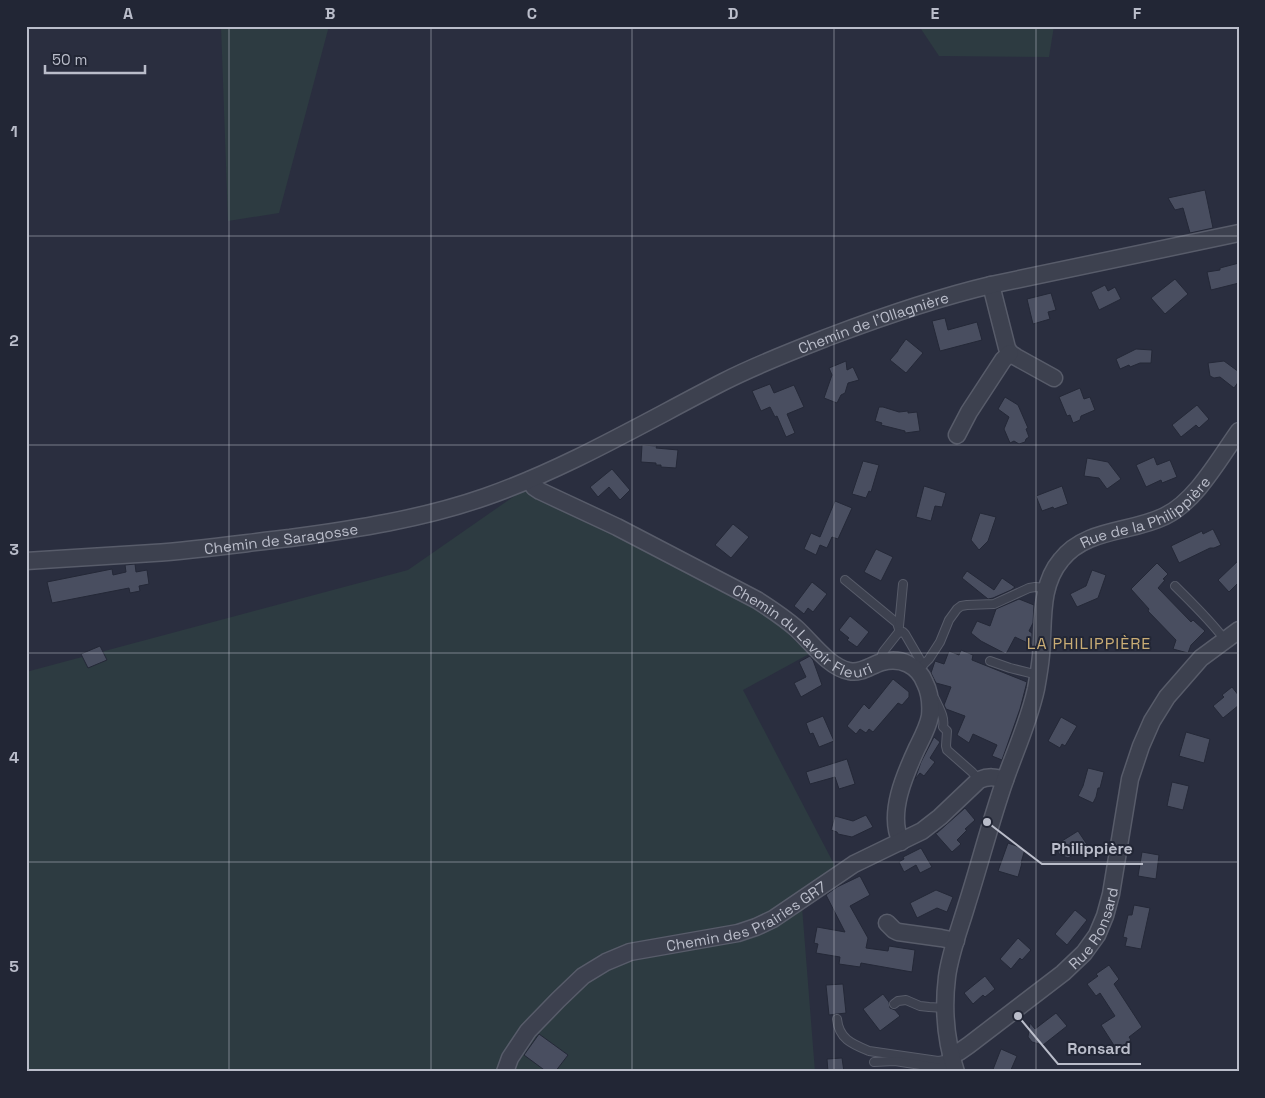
<svg xmlns="http://www.w3.org/2000/svg" width="1265" height="1098" font-family="'Space Grotesk',sans-serif">
<rect width="100%" height="100%" fill="#2a2e3f"/>
<g fill="#2d3b41">
<polygon points="221,26 329,26 279,213 228,221"/>
<polygon points="919,26 1054,26 1049,57 939,56"/>
<polygon points="523,490 756,603 809,654 743,690 835,866 801,894 815,1072 26,1072 26,672 408,570"/>
</g>
<g fill="#494e60" stroke="#242837">
<polygon points="1205,190 1213,228 1190,233 1183,208 1175,210 1168,198"/>
<polygon points="1239,263 1239,283 1211,290 1207,272 1220,270 1220,268"/>
<polygon points="1175,279 1188,294 1165,314 1151,298"/>
<polygon points="1105,285 1108,291 1115,287 1121,299 1099,310 1091,292"/>
<polygon points="1051,293 1056,310 1048,312 1050,319 1033,324 1027,299"/>
<polygon points="945,318 948,330 977,322 982,340 940,351 932,321"/>
<polygon points="906,339 923,353 906,373 890,360 898,351 898,350"/>
<polygon points="1136,349 1152,350 1151,363 1140,363 1130,367 1129,365 1120,369 1116,359"/>
<polygon points="846,361 847,370 853,367 859,380 848,383 845,393 841,395 837,403 824,398 832,375 829,368"/>
<polygon points="1224,361 1239,372 1239,381 1234,388 1220,377 1214,378 1210,376 1208,363"/>
<polygon points="770,384 774,393 794,385 804,407 787,414 795,433 786,437 777,416 775,417 770,407 761,411 752,391"/>
<polygon points="1080,388 1084,399 1090,397 1095,410 1081,416 1080,420 1073,423 1070,415 1067,416 1059,397"/>
<polygon points="1005,397 1018,405 1028,428 1026,429 1029,437 1026,439 1025,442 1019,444 1014,441 1010,443 1004,429 1009,417 998,409"/>
<polygon points="1197,405 1209,419 1199,428 1196,425 1181,437 1172,425"/>
<polygon points="879,407 883,407 899,412 908,411 908,413 917,412 920,431 905,433 905,431 881,425 882,423 875,421"/>
<polygon points="642,445 657,446 656,448 678,450 676,468 661,467 661,465 656,465 656,463 641,462"/>
<polygon points="1154,457 1157,465 1170,460 1177,477 1162,483 1161,480 1146,487 1136,465"/>
<polygon points="1087,458 1108,462 1121,479 1107,489 1099,478 1084,476"/>
<polygon points="863,461 879,465 871,492 869,491 866,498 852,494"/>
<polygon points="612,469 630,490 620,500 609,487 598,497 590,487"/>
<polygon points="924,486 946,493 942,507 935,506 931,521 916,517"/>
<polygon points="1062,486 1068,504 1054,509 1053,507 1042,511 1036,496"/>
<polygon points="835,501 852,508 838,539 832,537 827,548 820,545 816,555 804,549 811,533 820,537"/>
<polygon points="980,513 996,517 988,541 979,550 971,540"/>
<polygon points="733,524 749,537 731,558 715,545"/>
<polygon points="1213,529 1221,545 1214,548 1210,548 1179,563 1171,546 1202,531 1203,534"/>
<polygon points="876,549 893,557 881,581 864,572"/>
<polygon points="1239,560 1239,582 1229,592 1218,580"/>
<polygon points="1157,563 1168,574 1163,579 1165,580 1158,588 1191,622 1193,620 1205,631 1191,645 1188,653 1173,649 1176,640 1148,611 1149,609 1131,589"/>
<polygon points="135,564 136,572 147,570 149,584 139,586 140,591 130,593 129,588 52,603 47,582 112,569 113,575 126,572 125,565"/>
<polygon points="1092,570 1106,575 1098,598 1077,607 1070,594 1086,586"/>
<polygon points="967,571 994,590 1002,578 1015,587 1011,590 993,598 988,599 962,578"/>
<polygon points="812,582 827,594 813,612 808,608 804,614 794,606"/>
<polygon points="1019,599 1034,605 1033,623 1029,631 1032,633 1032,645 1015,637 1006,654 981,641 971,633 977,621 990,626 996,609"/>
<polygon points="850,616 869,632 857,647 847,640 849,638 839,630"/>
<polygon points="100,646 107,660 88,668 81,654"/>
<polygon points="961,650 973,655 972,660 1027,682 1020,709 1002,760 992,756 997,745 973,734 969,743 957,735 965,716 946,709 944,705 951,687 936,683 931,673 935,661 944,664 949,651 959,655"/>
<polygon points="810,656 813,660 822,685 801,697 794,683 806,677 799,662"/>
<polygon points="893,679 909,692 909,697 902,705 898,703 873,732 869,729 866,733 860,729 856,734 847,726 864,704 869,709"/>
<polygon points="1232,687 1239,696 1239,705 1223,718 1213,706 1224,697 1222,695"/>
<polygon points="823,716 834,741 819,747 813,733 810,734 806,723"/>
<polygon points="1061,717 1077,726 1065,746 1062,744 1060,748 1048,741"/>
<polygon points="1186,732 1210,739 1204,763 1179,756"/>
<polygon points="934,737 940,742 930,758 935,762 924,776 920,773 915,779 921,762"/>
<polygon points="847,759 855,784 839,789 835,777 810,784 806,772"/>
<polygon points="1088,768 1104,772 1100,788 1098,788 1096,797 1093,803 1078,796 1083,786"/>
<polygon points="1172,782 1189,786 1183,810 1167,806"/>
<polygon points="965,808 975,820 965,829 967,830 957,840 961,844 952,852 935,833 937,833"/>
<polygon points="866,815 873,827 852,837 838,834 837,832 831,830 835,816 853,821"/>
<polygon points="1078,831 1088,846 1068,858 1060,855 1054,846"/>
<polygon points="1008,843 1025,849 1021,863 1022,863 1018,877 998,871"/>
<polygon points="921,848 932,867 920,873 916,865 904,872 899,862 904,859 903,857"/>
<polygon points="1142,852 1159,855 1156,879 1138,876"/>
<polygon points="860,876 870,895 850,906 868,938 866,948 888,951 889,946 915,950 912,972 861,963 860,967 839,964 840,957 816,953 818,944 814,943 817,927 845,932 826,895 837,887"/>
<polygon points="936,890 953,897 947,912 937,908 917,918 910,903"/>
<polygon points="1134,905 1150,908 1141,949 1125,946 1127,938 1123,937 1128,915 1132,915"/>
<polygon points="1075,910 1087,920 1067,945 1055,934"/>
<polygon points="1018,938 1031,950 1022,960 1020,958 1011,969 1000,959"/>
<polygon points="1109,965 1119,979 1114,984 1142,1027 1129,1037 1131,1040 1117,1050 1101,1025 1115,1016 1100,993 1096,996 1087,984 1098,976 1096,974"/>
<polygon points="985,976 995,989 985,997 983,995 973,1004 964,993"/>
<polygon points="843,984 846,1013 829,1015 826,985"/>
<polygon points="883,994 889,1002 890,1008 895,1010 900,1016 880,1031 863,1009"/>
<polygon points="1056,1013 1067,1026 1043,1045 1032,1042 1028,1037 1030,1023 1035,1029"/>
<polygon points="539,1034 568,1055 555,1072 547,1072 524,1055"/>
<polygon points="1001,1049 1017,1056 1010,1072 992,1072"/>
<polygon points="842,1058 844,1072 828,1072 827,1059"/>
</g>
<g fill="none" stroke-linecap="round" stroke-linejoin="round">
<defs>
<g id="service">
<polyline points="845,580 897,623 900,632"/>
<path d="M1175,586C1192,603 1210,620 1225,640"/>
<polyline points="899,626 903,584"/>
<polyline points="990,661 1010,668 1038,675"/>
<polyline points="883,662 882,655 883,652 898,633 903,632 905,634 923,665"/>
<polyline points="918,670 929,659 940,642 949,620 957,609 961,606 967,605 994,604 1029,588 1035,587 1046,588"/>
<path d="M935,699C939,708 945,717 943,727L947,731L946,746L947,750L972,772L979,780"/>
<polyline points="894,1004 898,1001 906,1000 920,1006 929,1007 945,1008"/>
<path d="M837,1019C839,1039 852,1044 869,1051L938,1061L952,1059"/>
<polyline points="874,1062 895,1061 940,1068 945,1068 954,1065"/>
</g>
<g id="minor">
<polyline points="991,285 1007,348 1010,353 1016,357 1054,378"/>
<polyline points="957,435 969,412 1003,360 1010,353"/>
<path id="s1" d="M530,480L534,487L540,491L617,527L757,600C771,609 785,618 797,629C812,643 829,667 849,671C861,674 871,665 882,662C901,657 918,665 925,683C930,693 931,705 930,716C928,727 922,738 917,748C905,774 887,814 901,842"/>
<path id="s2" d="M26,561C69,558 111,556 153,553C199,550 245,543 290,538C356,529 422,519 485,497C568,468 645,422 723,382C758,364 795,350 831,336C884,316 936,298 991,285L1239,233"/>
<polyline points="887,923 894,930 898,932 941,938 956,941"/>
<path id="s3" d="M951,1055L959,1052L969,1045L1063,973L1084,953L1097,935L1105,916L1111,894L1130,779L1141,746L1152,721L1167,697L1201,658L1239,630"/>
<path id="s4" d="M505,1072L510,1058L528,1031L558,1000L583,976L606,962L630,952L738,933L756,927L773,919L854,864L922,831L940,817L979,780C989,776 995,777 1005,780"/>
<path id="s5" d="M956,1072C946,1042 943,1009 947,977C950,953 960,928 967,904C980,863 991,820 1005,780C1016,749 1029,721 1036,689C1038,678 1040,667 1041,655C1044,623 1039,586 1061,560C1086,528 1131,533 1165,516C1196,501 1219,459 1239,431"/>
</g>
</defs>
<use href="#service" stroke="#585c6a" stroke-width="10"/>
<use href="#minor" stroke="#585c6a" stroke-width="19"/>
<use href="#service" stroke="#3d414f" stroke-width="8"/>
<use href="#minor" stroke="#3d414f" stroke-width="16"/>
</g>
<path fill="none" stroke="#babdca" stroke-width="1" stroke-opacity="0.55" d="M229,26V1072M431,26V1072M632,26V1072M834,26V1072M1036,26V1072M26,236H1239M26,445H1239M26,653H1239M26,862H1239"/>
<g text-anchor="middle" dominant-baseline="central" stroke-width="4" stroke-linejoin="round" paint-order="stroke">
<g font-size="15" fill="#babdca" stroke="#222635">
<text stroke="none"><textPath href="#s2" startOffset="891">Chemin de l'Ollagnière</textPath></text>
<text stroke="none"><textPath href="#s5" startOffset="630">Rue de la Philippière</textPath></text>
<text stroke="none"><textPath href="#s2" startOffset="256">Chemin de Saragosse</textPath></text>
<text stroke="none"><textPath href="#s1" startOffset="315">Chemin du Lavoir Fleuri</textPath></text>
<text stroke="none"><textPath href="#s4" startOffset="301">Chemin des Prairies GR7</textPath></text>
<text stroke="none"><textPath href="#s3" startOffset="195">Rue Ronsard</textPath></text>
</g>
<g font-size="16" letter-spacing="1" fill="#caad75" stroke="#222635">
<text x="1089" y="643">LA PHILIPPIÈRE</text>
</g>
</g>
<path fill="none" stroke="#babdca" stroke-width="2" d="M987 822L1042 864H1143M1018 1016L1058 1064H1141"/>
<g fill="#babdca" stroke="#222635" stroke-width="2">
<circle cx="987" cy="822" r="5"/>
<circle cx="1018" cy="1016" r="5"/>
</g>
<g font-size="16" text-anchor="middle" font-weight="bold" fill="#babdca" stroke="#222635" stroke-width="4" stroke-linejoin="round" paint-order="stroke">
<text x="1092" y="854">Philippière</text>
<text x="1099" y="1054">Ronsard</text>
</g>
<rect width="1265" height="1098" fill="none" stroke="#222635" stroke-width="55"/>
<path d="M45 65v8h100v-8" fill="none" stroke="#babdca" stroke-width="2.5"/>
<text x="52" y="65" font-size="15" fill="#babdca" stroke="#222635" stroke-width="4" paint-order="stroke">50 m</text>
<rect x="28" y="28" width="1210" height="1042" fill="none" stroke="#babdca" stroke-width="2"/>
<g font-size="16" text-anchor="middle" font-weight="bold" fill="#babdca">
<text x="128" y="19">A</text>
<text x="330" y="19">B</text>
<text x="532" y="19">C</text>
<text x="733" y="19">D</text>
<text x="935" y="19">E</text>
<text x="1137" y="19">F</text>
<text x="14" y="137">1</text>
<text x="14" y="346">2</text>
<text x="14" y="555">3</text>
<text x="14" y="763">4</text>
<text x="14" y="972">5</text>
</g>
</svg>
